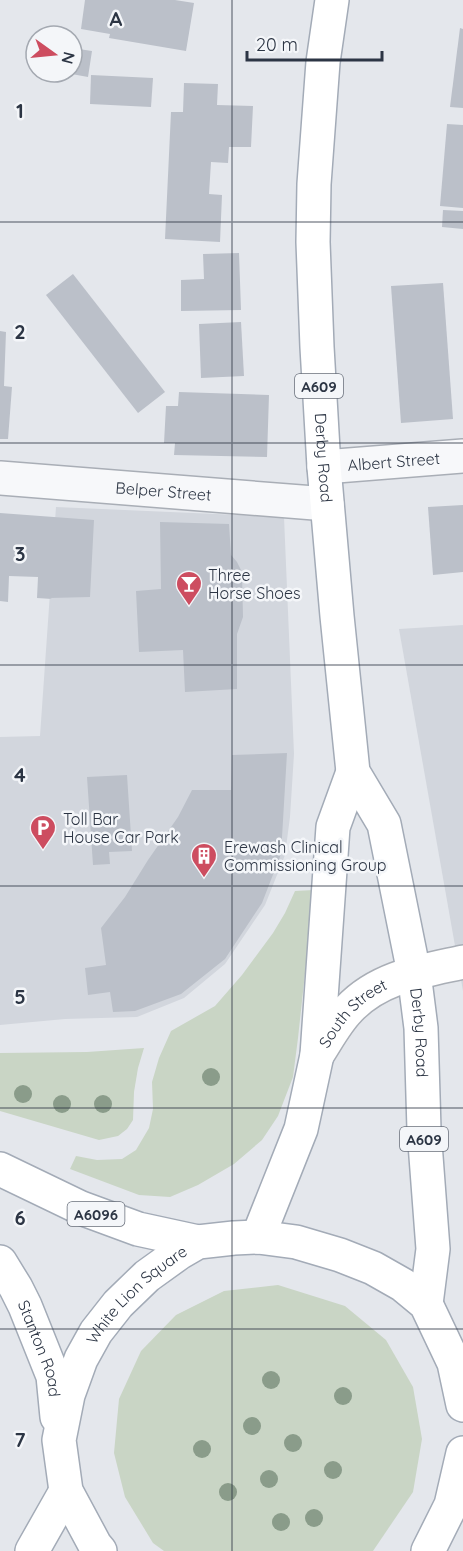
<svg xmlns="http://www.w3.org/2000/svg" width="463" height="1551" font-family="Quicksand,sans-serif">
<rect width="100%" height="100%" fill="#e4e7ec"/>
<g fill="#d2d6dd">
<polygon points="56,507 284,517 294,754 290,817 285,855 265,905 225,964 184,998 137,1017 65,1019 0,1025 0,737 40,736"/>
<polygon points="463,625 463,991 399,629"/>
</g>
<g fill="#c9d5c5">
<polygon points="314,890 298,1038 293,1077 278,1116 262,1140 234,1164 198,1185 170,1197 139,1195 70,1169 76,1156 97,1160 122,1159 136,1150 149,1128 153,1109 152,1082 159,1058 171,1031 215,1006 242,975 273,933 285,913 295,891"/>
<polygon points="144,1048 138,1068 134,1092 133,1120 127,1129 118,1136 99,1140 0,1111 0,1053 87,1052"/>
<polygon points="278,1285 345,1306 386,1340 413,1387 422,1439 413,1492 373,1551 164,1551 153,1543 125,1497 114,1453 119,1399 141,1351 176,1315 224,1291"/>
</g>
<g fill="#bbc0c9">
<polygon points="85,0 175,0 194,3 186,51 109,38 110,34 81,29"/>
<polygon points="460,28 463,29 463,108 450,107"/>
<polygon points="72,48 92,51 88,77 66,73 66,72 72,72"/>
<polygon points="91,75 153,78 151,107 90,104"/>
<polygon points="184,83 218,84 217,105 253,106 251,147 229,147 228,163 211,162 209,194 222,195 220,242 165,239 171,112 183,112"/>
<polygon points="447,124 463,125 463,208 440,206"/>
<polygon points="443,210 463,211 463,229 442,227"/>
<polygon points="239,253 241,310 181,311 181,280 204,279 203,254"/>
<polygon points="73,274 165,392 138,413 46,295"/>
<polygon points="443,283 453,419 401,423 391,286"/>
<polygon points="241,322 244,376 201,378 199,324"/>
<polygon points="0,331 6,332 4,386 12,387 8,439 0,439"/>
<polygon points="179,392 269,395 267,457 174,455 175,443 164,443 166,406 178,406"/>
<polygon points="463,505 463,572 433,575 428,507"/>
<polygon points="0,513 94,520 90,597 50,598 52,599 37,598 38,577 9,576 8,602 0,601"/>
<polygon points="160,522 229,524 231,555 237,562 242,572 243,617 237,634 237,689 185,692 183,650 139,652 136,591 161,589"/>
<polygon points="287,753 281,854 262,903 225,959 181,994 135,1011 113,1012 110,992 88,995 85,968 106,965 101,928 125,897 148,860 178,817 192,790 231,790 232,755"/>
<polygon points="127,775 132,851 109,852 110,864 93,865 87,777"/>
</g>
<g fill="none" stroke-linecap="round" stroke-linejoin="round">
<defs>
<g id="street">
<path id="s1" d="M324,467L463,456"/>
<path id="s2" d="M0,478L327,504"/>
</g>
<g id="secondary">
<path id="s3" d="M317,1055C327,1040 336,1022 349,1009C379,977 422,971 463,962"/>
</g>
<g id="primary">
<path id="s4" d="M332,0L323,62L314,184L313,242L317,347L324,467L337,616L353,772L384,824L414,973L421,1028L424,1130L433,1249L426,1304"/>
<polyline points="0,1169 81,1208 138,1229 198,1242"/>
<polyline points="258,1237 301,1129 317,1055 333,827 353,772"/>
<path id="s5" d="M0,1262L16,1288L25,1306L53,1376L57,1417"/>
<polyline points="32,1551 66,1491"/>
<path id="s6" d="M100,1551L95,1545L66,1491L59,1440L68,1395L81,1359L96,1332L118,1304L147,1276L179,1253L198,1242L234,1238L258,1237L296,1242L340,1255L373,1268L403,1285L426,1304L454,1363L463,1405"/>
<polyline points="428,1551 451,1505 463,1453"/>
</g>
</defs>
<use href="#street" stroke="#a9aeb6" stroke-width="36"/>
<use href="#secondary" stroke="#a9aeb6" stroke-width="36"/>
<use href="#primary" stroke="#a3abb7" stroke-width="36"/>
<use href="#street" stroke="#f7f8fa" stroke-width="33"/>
<use href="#secondary" stroke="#fff" stroke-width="33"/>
<use href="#primary" stroke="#fff" stroke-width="33"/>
</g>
<g fill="#8a9c8a">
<circle cx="211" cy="1077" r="9"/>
<circle cx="23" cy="1094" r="9"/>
<circle cx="62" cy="1104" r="9"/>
<circle cx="103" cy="1104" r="9"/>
<circle cx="271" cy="1380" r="9"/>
<circle cx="343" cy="1396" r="9"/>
<circle cx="252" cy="1426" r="9"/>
<circle cx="293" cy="1443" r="9"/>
<circle cx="202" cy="1449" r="9"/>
<circle cx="333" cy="1470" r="9"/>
<circle cx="269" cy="1479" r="9"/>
<circle cx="228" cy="1492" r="9"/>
<circle cx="314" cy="1518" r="9"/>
<circle cx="281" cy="1522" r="9"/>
</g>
<path fill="none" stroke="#2c3544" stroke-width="1.5" stroke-opacity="0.55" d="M232,0V1551M0,222H463M0,443H463M0,665H463M0,886H463M0,1108H463M0,1329H463"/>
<defs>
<symbol id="bar-pin" viewBox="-11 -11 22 30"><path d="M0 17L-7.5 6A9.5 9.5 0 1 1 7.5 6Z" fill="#cd4d60" stroke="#f4f6f9"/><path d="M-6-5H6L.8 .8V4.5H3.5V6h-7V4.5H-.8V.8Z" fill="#fff"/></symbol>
<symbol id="parking-pin" viewBox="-11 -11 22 30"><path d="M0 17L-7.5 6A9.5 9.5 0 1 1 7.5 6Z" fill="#cd4d60" stroke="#f4f6f9"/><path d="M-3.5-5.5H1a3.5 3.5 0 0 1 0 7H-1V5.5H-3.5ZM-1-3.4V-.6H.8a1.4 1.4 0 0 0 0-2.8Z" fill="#fff"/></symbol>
<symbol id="building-pin" viewBox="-11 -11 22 30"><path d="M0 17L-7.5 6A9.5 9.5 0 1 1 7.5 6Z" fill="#cd4d60" stroke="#f4f6f9"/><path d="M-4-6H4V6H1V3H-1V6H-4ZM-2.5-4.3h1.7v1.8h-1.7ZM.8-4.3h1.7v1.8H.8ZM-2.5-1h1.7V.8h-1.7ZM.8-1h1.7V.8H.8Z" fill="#fff"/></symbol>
</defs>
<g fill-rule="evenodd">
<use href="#bar-pin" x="174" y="569" width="30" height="40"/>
<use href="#parking-pin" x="28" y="813" width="30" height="40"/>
<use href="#building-pin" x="189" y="841" width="30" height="40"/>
</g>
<g text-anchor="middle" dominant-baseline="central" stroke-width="5" stroke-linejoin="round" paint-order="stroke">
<g fill="#f4f6f9" stroke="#686f7a" stroke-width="1.5">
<rect x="295" y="374" width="48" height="24" rx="4.5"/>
<rect x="400" y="1127" width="48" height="24" rx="4.5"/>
<rect x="67.5" y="1202" width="57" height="24" rx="4.5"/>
</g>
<g font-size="15" font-weight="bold" fill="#2c3544">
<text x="319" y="386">A609</text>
<text x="424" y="1139">A609</text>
<text x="96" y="1214">A6096</text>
</g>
<g font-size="16" fill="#2c3544" stroke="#f4f6f9">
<text stroke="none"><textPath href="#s4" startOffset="459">Derby Road</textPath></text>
<text stroke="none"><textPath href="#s1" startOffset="70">Albert Street</textPath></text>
<text stroke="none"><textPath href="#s2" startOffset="164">Belper Street</textPath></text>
<text stroke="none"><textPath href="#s3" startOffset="56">South Street</textPath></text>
<text stroke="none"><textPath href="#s4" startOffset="1047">Derby Road</textPath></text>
<text stroke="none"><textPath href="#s6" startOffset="291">White Lion Square</textPath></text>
<text stroke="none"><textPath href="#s5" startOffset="96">Stanton Road</textPath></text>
</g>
<g font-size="16" fill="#2c3544" stroke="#f4f6f9" text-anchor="start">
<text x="208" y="575">Three<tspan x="208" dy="18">Horse Shoes</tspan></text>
<text x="63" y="819">Toll Bar<tspan x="63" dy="18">House Car Park</tspan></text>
<text x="224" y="847">Erewash Clinical<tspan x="224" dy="18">Commissioning Group</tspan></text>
</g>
</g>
<g font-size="20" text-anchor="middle" font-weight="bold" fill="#2c3544" stroke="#f4f6f9" stroke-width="5" stroke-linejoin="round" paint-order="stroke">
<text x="116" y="26">A</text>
<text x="20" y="118">1</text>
<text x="20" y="339">2</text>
<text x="20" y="561">3</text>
<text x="20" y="782">4</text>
<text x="20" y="1004">5</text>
<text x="20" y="1225">6</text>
<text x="20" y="1447">7</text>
</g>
<g transform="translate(54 54) rotate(105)"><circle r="28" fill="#f4f6f9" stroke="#a4a9b1" stroke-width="1.5"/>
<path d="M0-4.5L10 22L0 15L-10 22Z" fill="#cd4d60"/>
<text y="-9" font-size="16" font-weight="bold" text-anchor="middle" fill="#2c3544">N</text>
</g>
<path d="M247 51v9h135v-9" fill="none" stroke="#2c3544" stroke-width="3"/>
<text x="256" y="51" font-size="18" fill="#2c3544" stroke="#f4f6f9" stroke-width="4.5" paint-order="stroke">20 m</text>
</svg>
